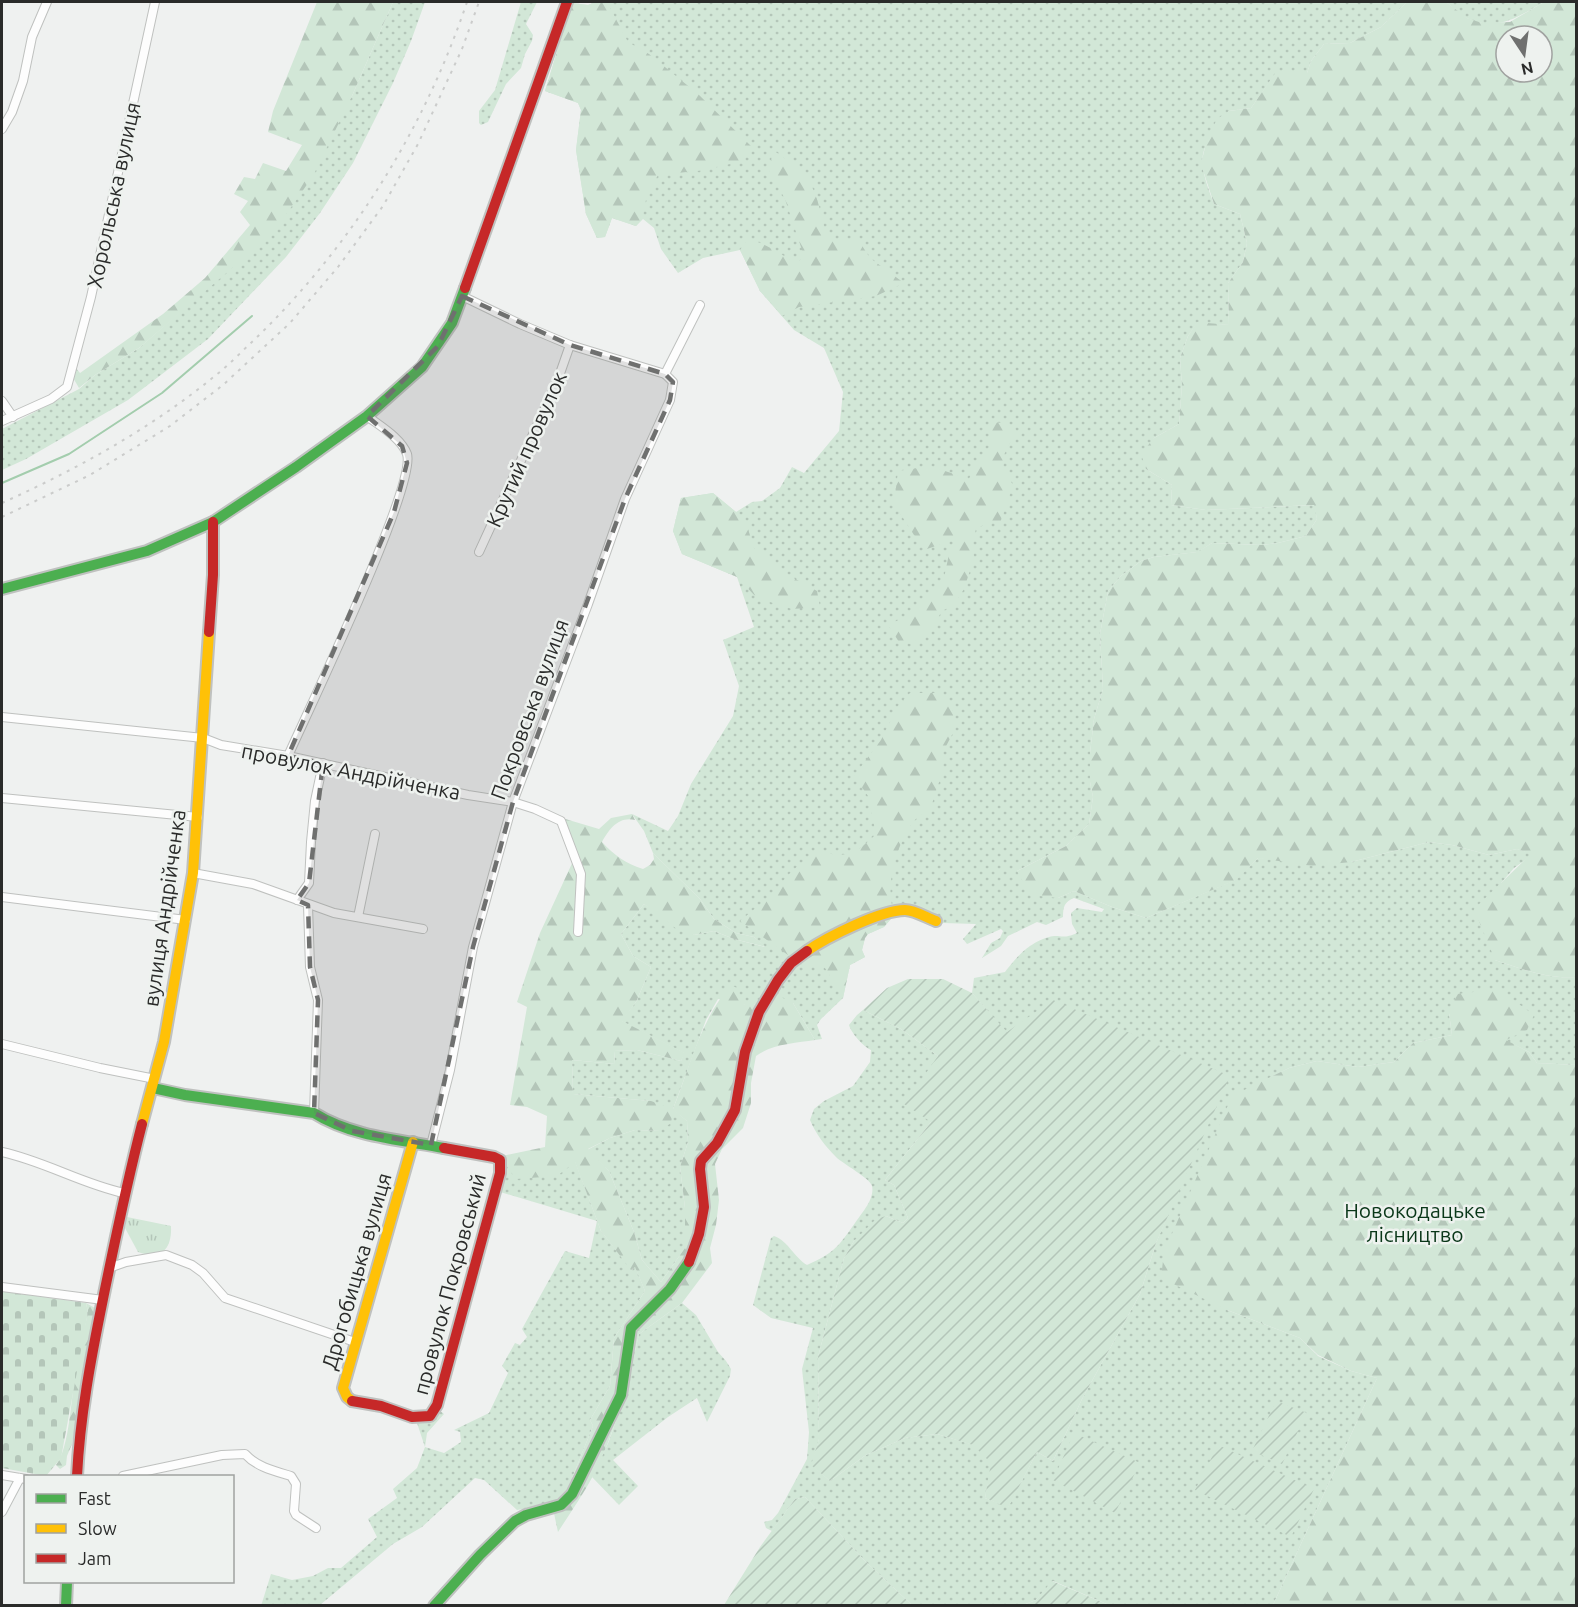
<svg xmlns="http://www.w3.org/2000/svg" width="1578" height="1607" font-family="Ubuntu,sans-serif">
<defs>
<pattern id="grass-dots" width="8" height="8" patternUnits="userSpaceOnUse" patternTransform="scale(1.5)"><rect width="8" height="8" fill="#d2e7d7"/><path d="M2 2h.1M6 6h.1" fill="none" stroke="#b4c6b9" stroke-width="1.8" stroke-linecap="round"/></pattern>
<pattern id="forest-firs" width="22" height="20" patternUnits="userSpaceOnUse" patternTransform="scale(1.5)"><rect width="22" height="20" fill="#d2e7d7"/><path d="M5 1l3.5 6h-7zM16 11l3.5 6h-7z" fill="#b4c6b9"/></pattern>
<pattern id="cemetery-stones" width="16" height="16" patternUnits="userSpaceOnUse" patternTransform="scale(1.5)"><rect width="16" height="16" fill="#d2e7d7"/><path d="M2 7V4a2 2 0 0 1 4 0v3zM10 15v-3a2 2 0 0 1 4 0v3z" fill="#b4c6b9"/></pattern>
<pattern id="park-tufts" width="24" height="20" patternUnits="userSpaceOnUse" patternTransform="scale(1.5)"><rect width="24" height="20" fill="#d2e7d7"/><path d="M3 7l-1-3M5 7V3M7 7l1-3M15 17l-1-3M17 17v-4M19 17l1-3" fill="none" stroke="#b4c6b9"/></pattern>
<pattern id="garden-furrows" width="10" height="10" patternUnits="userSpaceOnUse" patternTransform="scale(1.5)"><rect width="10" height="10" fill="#d2e7d7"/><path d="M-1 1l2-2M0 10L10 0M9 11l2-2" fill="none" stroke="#b4c6b9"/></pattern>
</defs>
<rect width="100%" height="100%" fill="#eff1f0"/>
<g fill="url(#grass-dots)">
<polygon points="393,2 425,2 411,41 393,83 353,163 320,213 286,257 208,339 128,400 26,459 2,470 2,429 79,389 95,375 139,348 229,269 352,96"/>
<polygon points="521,2 537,2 526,24 533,35 532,41 525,54 521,68 506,84 488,122 481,125 479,123 479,111 495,90"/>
<path d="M596,2H1407L1381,27L1350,43L1324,44L1311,61L1307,73H1276L1251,108L1229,111C1198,151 1196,156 1214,204L1240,214L1247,243L1243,262L1228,283L1229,325L1197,323L1188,336L1180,358L1182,385L1179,424L1154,438L1146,469L1172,485L1171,505L1206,510L1315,505L1317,519L1306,536L1278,543L1261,545L1212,543L1198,552L1154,557L1141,561L1121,576L1108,591L1100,634L1103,689L1094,719L1090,753V782L1093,797L1089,824L1066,846L1017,871L1058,898L1074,891L1112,907L1146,918L1235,880L1258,858L1351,862L1429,842L1452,845L1489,855L1517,849L1534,854L1514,868L1501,883L1495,960C1521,969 1548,979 1576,977V1065L1537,1063L1529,1052L1449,1013L1452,1035L1413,1043L1394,1062L1358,1067L1317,1061L1289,1068L1232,1097L1227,1310L1300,1338L1318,1356L1351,1371L1377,1378L1273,1605H1109L1053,1581L1036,1600L1023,1605H912L866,1562L805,1497L795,1499L772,1531L766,1528L764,1522L772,1520L778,1513L807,1459L809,1432L802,1369L813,1328L771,1318L753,1305L771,1238L774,1236C788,1241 794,1257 807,1265C834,1253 838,1247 855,1223C861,1214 875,1199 872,1186C870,1178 843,1164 836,1157C825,1146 816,1134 810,1120L814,1109L824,1101L853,1086L870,1062L871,1050C864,1047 851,1033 849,1025L857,1015L863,1010L901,1029L938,1056L931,1122L885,1180L894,1185L908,1218L903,1223L886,1216L854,1241L844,1258L818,1357L819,1439L812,1465L830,1481L866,1455L905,1438L937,1434L974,1445L992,1463L985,1498L1008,1507L1037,1452L1053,1461L1082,1399L1140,1294L1156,1243L1179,1189L1007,1033L972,993L974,978L1005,972C1016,957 1030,942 1049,937C1060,934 1062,940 1077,933L1072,924L1071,913L1077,908L1102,912L1104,909L1074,898C1064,902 1063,907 1063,917L1046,925L1037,922L1008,936L1001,946L982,958L991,943L1000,938L1003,931L1001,929L967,944L963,939L976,924L943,923L937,926L906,913L895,914L884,927L868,934L865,938L862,950L865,957L850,965L843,998L821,1019L817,1025L822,1039L815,1040L793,1003L764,1009L754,1004L745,1005L718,999L706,1020L673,1109L687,1121L688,1142L680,1167L685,1208V1248L661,1282L642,1260L634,1232L609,1171L587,1150L610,1138L635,1130L660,1131L651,1101L573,1094L572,1060L615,1064L614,1051L637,1050L681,1061L684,1053L621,1021L636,1002L651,967L633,956L621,934L644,904L694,935L714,931L734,939L765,947L754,937L736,933L714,919L700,899L653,853L644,831L632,814L668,831L678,816L691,784L733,716L739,686L723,640L754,627L737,577L682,554L673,531L681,498L713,493L736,512L752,502L762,501L780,488L792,467L804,473L839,431L843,392L824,348L794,330L760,291L740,250L703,258L678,273L661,249L654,228L643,219L636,226L612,218L605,237L597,238L586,214L576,150L581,110L578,103L545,91L572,3L588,5Z"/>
<path d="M1446,2H1544C1519,16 1499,32 1469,19C1460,16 1453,7 1446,2Z"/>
<polygon points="503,1161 575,1161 601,1231 632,1270 635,1266 645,1291 614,1338 610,1386 590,1420 593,1426 568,1488 552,1504 517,1510 484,1480 475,1478 422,1527 393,1544 320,1605 261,1606 271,1574 292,1580 313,1576 328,1568 341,1568 377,1537 368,1519 397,1498 393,1489 417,1468 425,1447 416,1420 439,1410 444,1414 427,1433 425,1447 444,1453 461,1442 460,1432 454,1430 489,1413 508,1373 502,1366 515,1343 520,1345 527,1337 522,1329 565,1251 589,1258 597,1221 497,1191"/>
<polygon points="682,1303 696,1315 718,1352 726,1361 731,1369 730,1376 707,1422 697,1398 668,1417 613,1460 638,1486 619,1505 592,1477 609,1441 625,1394 639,1334"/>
</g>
<g fill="url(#forest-firs)" fill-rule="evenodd">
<polygon points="317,2 393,2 352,96 313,176 273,233 139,348 95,375 79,388 72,376 75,367 80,373 163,314 205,278 250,225 240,212 248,201 234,194 244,177 255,179 263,163 286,171 302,145 268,132 273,111"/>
<polygon points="596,2 607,2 628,42 649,54 698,94 753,148 738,162 706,170 658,175 647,195 642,219 636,226 612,218 605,237 597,238 586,214 576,150 581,110 578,103 545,91 572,3 588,5"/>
<path d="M1407,2H1446L1467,18L1482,23L1510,22L1544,2H1576V977C1548,979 1521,969 1495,960L1474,909L1531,854L1517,849L1489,855L1452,845L1429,842L1351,862L1312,866L1258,858L1236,880L1146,918L1112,907L1074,891L1058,898L1030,895L1017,871L1066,846L1089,824L1093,797L1090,782V753L1094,719L1103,689L1100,634L1108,591L1121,576L1141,561L1154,557L1197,552L1212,543L1261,545L1278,543L1306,536L1317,519L1314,505L1206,510L1171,505L1172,485L1146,469L1141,454L1154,438L1179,424L1182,385L1180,358L1188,336L1197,322L1229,325L1228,283L1243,262L1247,243L1240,214L1214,204L1201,164L1207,139L1217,119L1229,111L1251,108L1276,72L1307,73L1311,61L1324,44L1350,43L1381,27ZM1506,36H1542V72H1506Z"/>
<path d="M773,150C787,160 806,172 813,189C821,205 820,221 829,239L859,241L870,258L904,283L876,296L799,307L782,316L760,291L740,250L747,240C765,241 780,255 797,263L804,256L785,199L769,171Z"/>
<polygon points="990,422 1004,423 1016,430 1004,455 1003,468 1013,485 1000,523 989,522 976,529 972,544 974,558 964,589 954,605 942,611 933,626 912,644 899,642 888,625 913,613 944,578 949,554 956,539 927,549 914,535 894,504 898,471 930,466 969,479 976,462 991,445"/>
<polygon points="713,493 736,512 748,529 754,548 790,576 817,591 820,607 792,609 757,598 737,577 682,554 673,531 681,498"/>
<path d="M910,693H942L953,711L955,729L943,752L942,773L930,810C925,813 918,816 914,821C897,842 883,889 895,914L884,927L868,934L865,938L862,950L865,957L850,965L843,998L842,992L831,984L829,973L824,967L802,965L740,921L770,896L791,872L814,852C850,856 850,859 876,834L868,796L854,776L881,740L898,706Z"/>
<path d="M632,814L635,820C619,816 609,829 602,842C615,856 625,863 643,869L650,865L654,859L653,853L700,899L714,919L736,933L754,937L766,947L734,939L714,931L694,935L678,930L644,904L621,934L633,956L651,967L636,1002L622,1021L685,1053L681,1061L637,1050L614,1051L615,1064L572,1060L573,1094L651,1101L673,1109C690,1067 700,1020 731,985L739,989L740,1002L745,1005L752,997L754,1004L764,1009L775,994L793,1003L815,1040C796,1043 772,1044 756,1056L751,1083V1103L743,1128L722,1149L715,1164L719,1200L716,1225L710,1248L712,1263L682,1303L639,1334C628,1383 616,1431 593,1476C583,1495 570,1513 558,1532L552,1504L568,1488L593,1426L590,1420L610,1386L614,1338L645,1291L635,1267L631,1270L601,1231L575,1162L557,1176L516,1179L503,1161L502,1156L545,1147L547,1116L527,1107L510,1105L527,1007L517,1002L540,933L574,859L562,818L599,829L611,818ZM673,1110L687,1121L688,1142L680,1167L685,1208V1248L661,1282L642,1260L634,1232L609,1171L588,1149L610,1138L635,1130L660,1131L671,1123Z"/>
<polygon points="1498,989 1534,1015 1527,1030 1506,1040 1529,1052 1537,1063 1576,1065 1576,1605 1273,1605 1377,1378 1351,1371 1318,1355 1300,1338 1227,1310 1161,1278 1164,1252 1232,1096 1289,1068 1317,1061 1358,1067 1394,1062 1413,1043 1452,1035 1449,1013 1457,994"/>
<path d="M86,1303L95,1308L72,1444L67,1456L66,1465L60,1469L56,1465C70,1447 71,1395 76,1371C79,1351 84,1331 88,1312Z"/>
</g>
<polygon fill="url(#cemetery-stones)" points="2,1291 86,1303 88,1312 61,1458 46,1476 2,1468"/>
<path fill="url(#park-tufts)" d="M127,1217L171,1226C172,1250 161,1260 138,1252L125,1228Z"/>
<g fill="url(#garden-furrows)">
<polygon points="908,979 943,979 972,993 1007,1032 1053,1000 1230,1076 1156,1243 1140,1294 1082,1399 1053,1461 1037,1452 1008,1508 985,1498 991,1463 973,1445 937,1434 905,1438 866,1455 830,1481 811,1465 819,1439 818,1357 844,1258 854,1241 876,1219 886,1216 903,1223 908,1218 894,1185 885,1180 931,1122 904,1104 938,1056 901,1029 863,1010 887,988"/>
<polygon points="1276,1401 1307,1413 1282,1464 1252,1451"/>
<polygon points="1074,1433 1140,1463 1115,1513 1053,1480"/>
<polygon points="1218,1445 1314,1489 1291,1537 1195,1490"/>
<polygon points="805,1497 866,1562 912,1605 724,1605 760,1547 795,1499"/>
<polygon points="1052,1581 1109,1605 1023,1605 1036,1600"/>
</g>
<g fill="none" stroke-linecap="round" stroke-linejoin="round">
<polyline stroke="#a3cdad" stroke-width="2" points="2,483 69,454 162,393 252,316"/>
<defs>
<g id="street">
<polyline points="2,129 12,112 23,81 32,37 47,2"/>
<polyline points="462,296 520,324 570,345 665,374"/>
<polyline points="2,401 13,417"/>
<polyline points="2,421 51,399 67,387 91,297 155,2"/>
<polyline points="479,552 557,382 570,345"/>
<polyline points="2,717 203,738 221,745 288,756 468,795 513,802 535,809 561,821 581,874 578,932"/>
<path d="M288,756C307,713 417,485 407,454C401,438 380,426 367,416"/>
<polyline points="2,798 198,817"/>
<polyline points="193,873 253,884 334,913 423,929"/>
<polyline points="2,897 186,920"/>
<polyline points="297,900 309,883 311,842 315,801 323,763"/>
<polyline points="308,905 310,967 318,1000 314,1113"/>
<polyline points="358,917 375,834"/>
<polyline points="2,1044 100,1068 155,1079"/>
<polyline points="431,1145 450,1070 473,947 513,802 588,604 625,499 670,400 673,382 665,374 700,305"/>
<path d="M2,1152C44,1161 82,1184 124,1193"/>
<polyline points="109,1268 126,1262 166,1255 192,1265 203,1273 225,1298 355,1342"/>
<polyline points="2,1287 103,1300"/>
<polyline points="2,1475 26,1479"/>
<path d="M123,1476L222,1455L245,1454C257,1467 274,1471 291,1476L296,1484L294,1511L296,1515L316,1528"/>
<polyline points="2,1512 20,1478"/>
</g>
<g id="fast">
<polyline points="2,589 147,551 213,522 296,467 367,416 422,367 452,323 465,288"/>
<path d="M153,1088L185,1095L314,1113C352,1137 401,1140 444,1148"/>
<polyline points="66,1606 67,1582"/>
<polyline points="434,1606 480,1555 515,1521 526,1515 561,1505 572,1494 621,1395 631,1328 670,1289 689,1262"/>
</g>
<g id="slow">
<path d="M807,951C827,937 881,910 905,910C915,910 927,918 936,921"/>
<polyline points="142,1124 164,1042 193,873 209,632"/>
<polyline points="352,1401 347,1397 343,1388 413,1142"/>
</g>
<g id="jam">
<polyline points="465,288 567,2"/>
<polyline points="209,632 213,575 213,522"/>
<polyline points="689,1262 699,1234 704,1207 700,1169 701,1161 717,1143 735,1110 745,1052 759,1012 778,980 791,963 807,951"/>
<polyline points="352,1401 381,1406 412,1417 430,1416 437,1405 500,1173 500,1160 494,1157 444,1148"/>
<path d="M77,1476C80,1416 91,1358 103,1299C115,1240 127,1182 142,1124"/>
</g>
</defs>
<use href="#street" stroke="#bfc1bf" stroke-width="10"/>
<use href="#fast" stroke="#bfc1bf" stroke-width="14"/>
<use href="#slow" stroke="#bfc1bf" stroke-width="14"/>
<use href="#jam" stroke="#bfc1bf" stroke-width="14"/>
<use href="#street" stroke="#fdfdfd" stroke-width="8"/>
<use href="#fast" stroke="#4caf50" stroke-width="10"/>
<use href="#slow" stroke="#ffc107" stroke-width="10"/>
<use href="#jam" stroke="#c62828" stroke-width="10"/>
<g stroke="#cbcccb" stroke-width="2" stroke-dasharray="3 6" stroke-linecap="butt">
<path d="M2,503C77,469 152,428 216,375C229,365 241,352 253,341C351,247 424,130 467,2"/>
<polyline points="2,517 90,475 170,426 223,385 290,323 338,267 383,206 418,144 462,49 479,2"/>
</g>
</g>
<path fill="#6f706f" fill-opacity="0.2" stroke="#6f706f" stroke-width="4.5" stroke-dasharray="12 8" stroke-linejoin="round" d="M462,296L570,345L665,374L673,382L670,400L625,499L513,802L473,947L431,1145L352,1131L314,1113L318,1000L310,967L308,905L297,900L309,883L323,763L288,756L394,512L407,463L402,446L367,416L438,346Z"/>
<g text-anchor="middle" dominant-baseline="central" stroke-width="5" stroke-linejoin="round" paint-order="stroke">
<g font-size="21" fill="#2a2b2a" stroke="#eef2ef">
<text transform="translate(113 195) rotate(-78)">Хорольська вулиця</text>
<text transform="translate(526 449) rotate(-66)">Крутий провулок</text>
<text transform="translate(529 709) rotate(-70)">Покровська вулиця</text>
<text transform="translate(351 771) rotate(11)">провулок Андрійченка</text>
<text transform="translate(164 908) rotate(-82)">вулиця Андрійченка</text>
<text transform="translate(356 1271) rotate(-74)">Дрогобицька вулиця</text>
<text transform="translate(449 1284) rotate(-75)">провулок Покровський</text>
</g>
<g font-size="21" fill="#0a3719" stroke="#eef2ef">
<text x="1415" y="1210">Новокодацьке<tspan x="1415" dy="24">лісництво</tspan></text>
</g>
</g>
<rect width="1578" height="1607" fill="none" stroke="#2a2b2a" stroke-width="6"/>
<rect x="24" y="1475" width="210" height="108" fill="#eef2ef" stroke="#a0a2a0" stroke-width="1.5"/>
<rect x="36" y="1494" width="30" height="9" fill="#4caf50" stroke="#a0a2a0" stroke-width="1.5"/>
<text x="78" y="1505" font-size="18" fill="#2a2b2a">Fast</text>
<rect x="36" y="1524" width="30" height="9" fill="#ffc107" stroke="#a0a2a0" stroke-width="1.5"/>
<text x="78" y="1535" font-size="18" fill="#2a2b2a">Slow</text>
<rect x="36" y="1554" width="30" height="9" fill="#c62828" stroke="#a0a2a0" stroke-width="1.5"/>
<text x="78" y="1565" font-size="18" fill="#2a2b2a">Jam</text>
<g transform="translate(1524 54) rotate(167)"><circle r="28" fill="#eef2ef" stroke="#a0a2a0" stroke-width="1.5"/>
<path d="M0-4.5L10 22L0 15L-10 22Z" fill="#6f706f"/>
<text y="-9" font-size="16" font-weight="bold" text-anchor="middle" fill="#2a2b2a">N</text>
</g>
</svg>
